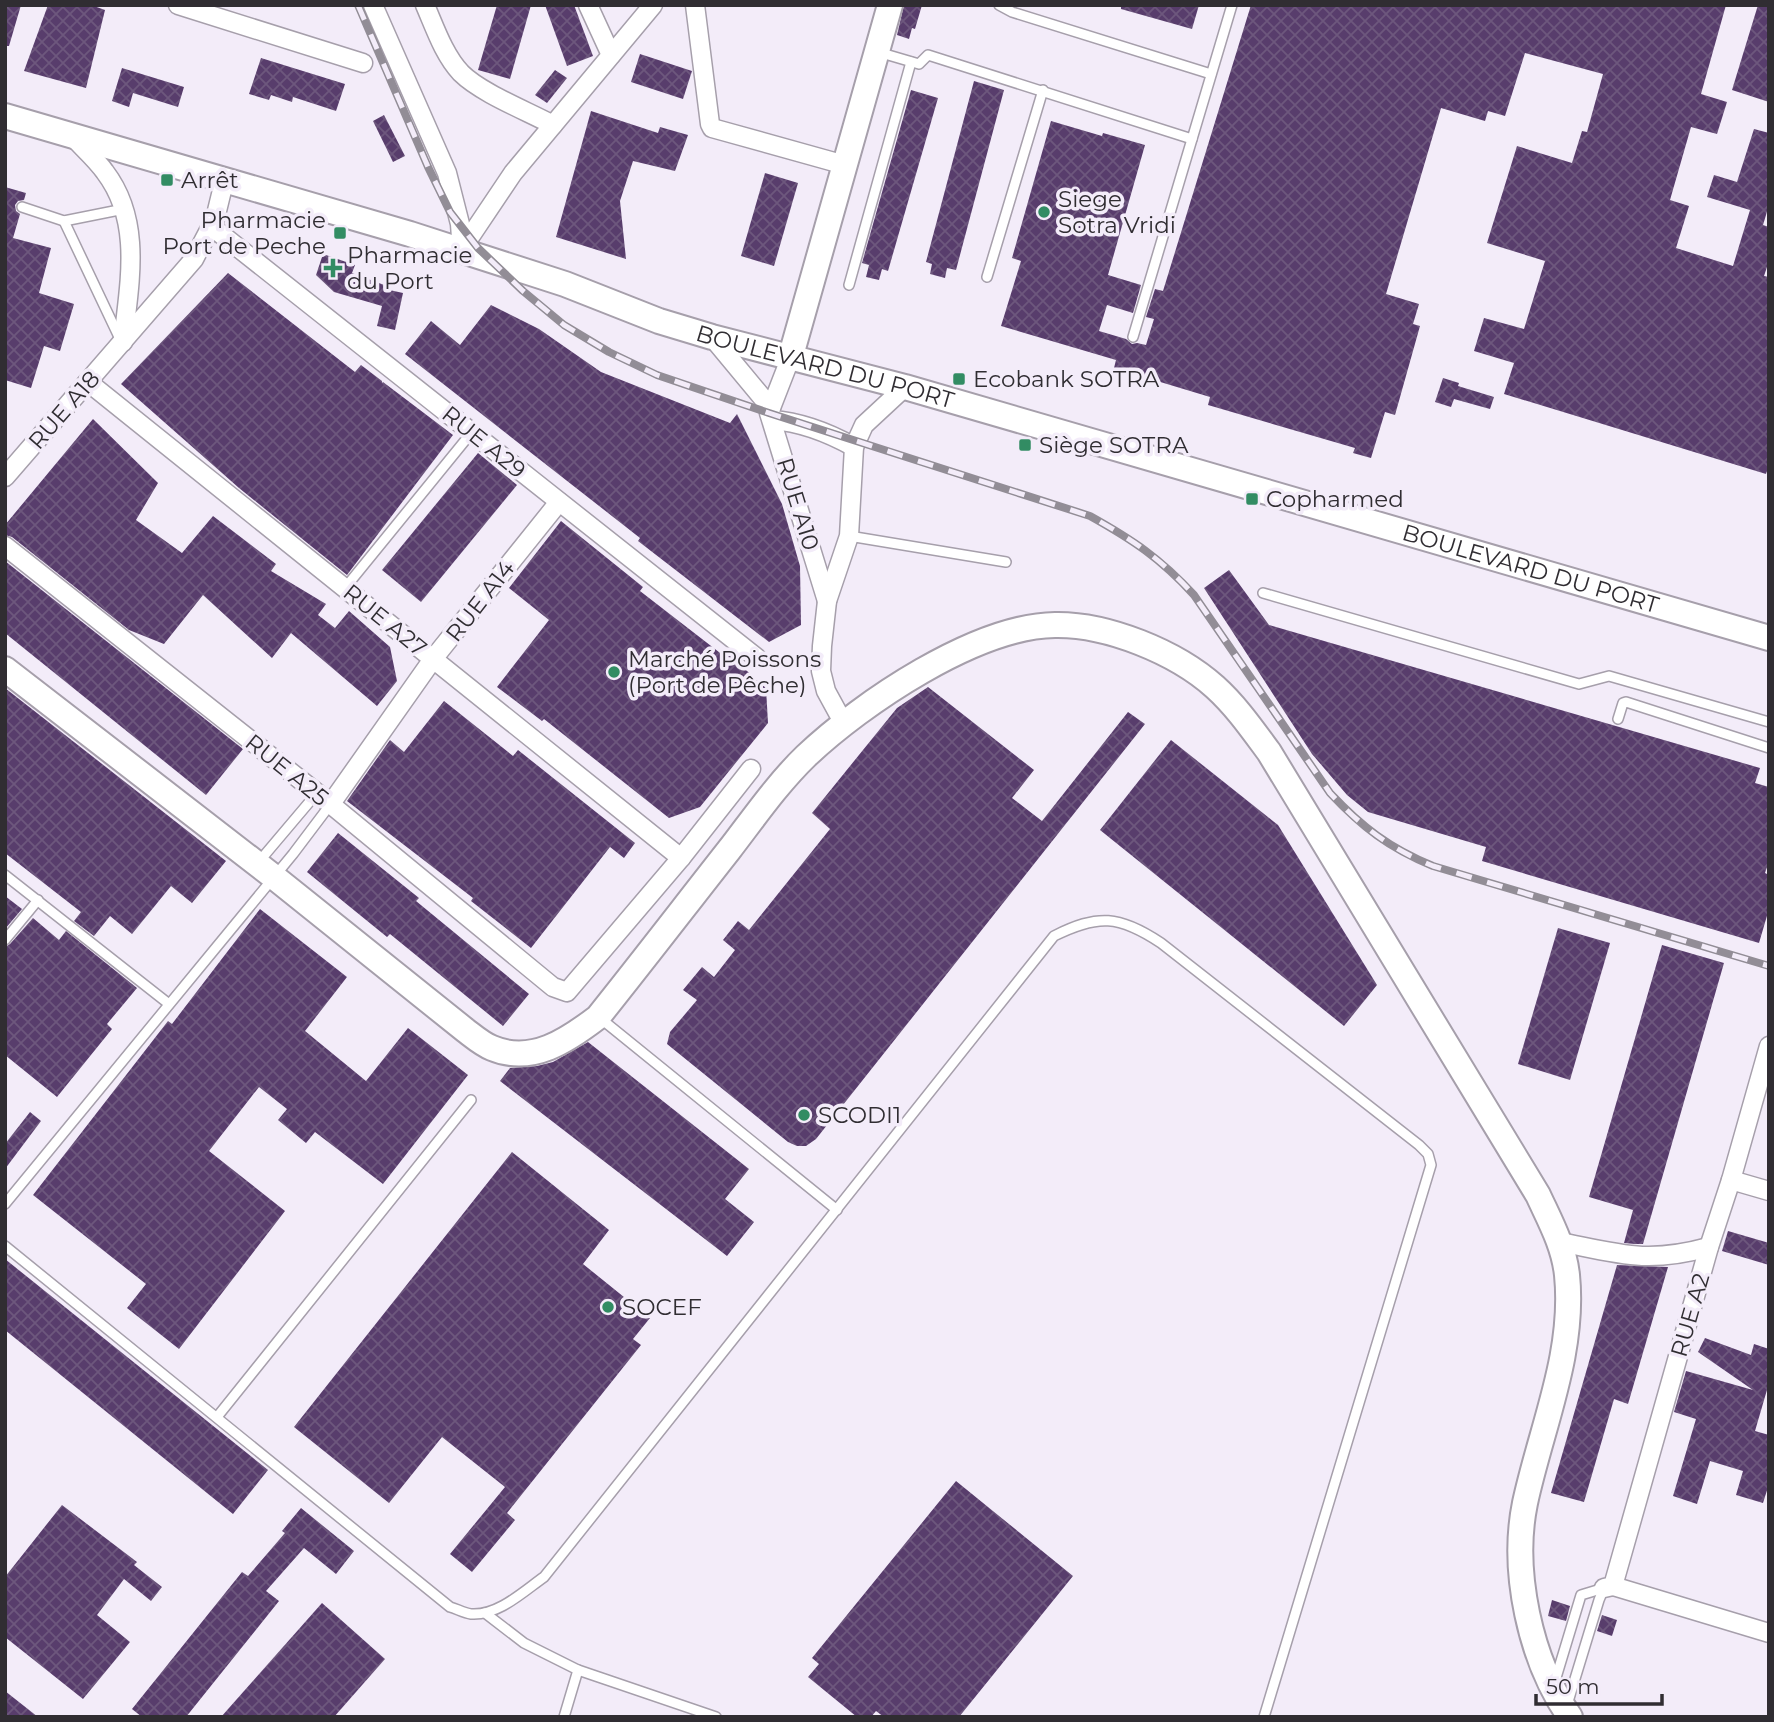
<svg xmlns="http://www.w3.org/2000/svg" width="1774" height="1722" font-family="Montserrat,sans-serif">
<defs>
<pattern id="building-cross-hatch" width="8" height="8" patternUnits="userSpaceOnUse" patternTransform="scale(1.75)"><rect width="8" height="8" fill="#583d6c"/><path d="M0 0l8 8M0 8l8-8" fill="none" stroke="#6d577d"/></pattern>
</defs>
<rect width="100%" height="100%" fill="#f3ecf9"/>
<g fill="url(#building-cross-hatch)">
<polygon points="5,5 21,5 9,46 5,46"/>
<polygon points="48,5 91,5 105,10 86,88 24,71"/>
<polygon points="497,5 531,5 510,79 478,70"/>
<polygon points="545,5 574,5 593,56 567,66"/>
<polygon points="904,5 922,5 915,29 912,28 909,39 897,35"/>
<polygon points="1121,5 1199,5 1192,29 1121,9"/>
<polygon points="1251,5 1726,5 1701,94 1727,102 1717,134 1691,127 1670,200 1689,206 1676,248 1733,266 1750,210 1707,197 1714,175 1737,182 1754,129 1769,133 1769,205 1763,225 1769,227 1769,261 1764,276 1769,277 1769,465 1766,474 1504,394 1514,363 1474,351 1484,318 1524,329 1545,261 1487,243 1517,146 1572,163 1582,131 1587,132 1603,74 1525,53 1505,116 1488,111 1485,121 1441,108 1386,294 1419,304 1413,324 1420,326 1395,415 1385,412 1371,458 1353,453 1355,448 1208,405 1210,397 1114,368 1116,360 1001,326 1021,261 1012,258 1051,121 1102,136 1103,133 1145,145 1108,275 1141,285 1133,313 1107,305 1099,331 1126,339 1132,344 1137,343 1146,345 1154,319 1146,317 1155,289 1163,291"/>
<polygon points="1758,5 1769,5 1769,102 1732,90"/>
<polygon points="640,54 692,71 683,99 631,82"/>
<polygon points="261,58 345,84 336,111 293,97 292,102 271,95 269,100 249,94"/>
<polygon points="122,68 184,87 178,107 133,93 129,107 112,101"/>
<polygon points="555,70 567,78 547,103 535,95"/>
<polygon points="974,81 1004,90 956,270 947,268 945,278 930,274 932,264 926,262"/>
<polygon points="911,90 938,98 888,271 882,269 879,280 866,277 869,265 862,263"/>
<polygon points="591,111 658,133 660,127 688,135 675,171 633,161 620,201 626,259 556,237"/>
<polygon points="384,115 405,156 393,162 373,121"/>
<polygon points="765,173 798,183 774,266 741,256"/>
<polygon points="5,187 26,193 24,200 18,201 15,205 16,211 20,214 13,238 51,248 39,293 74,304 60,351 44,346 31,388 5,380"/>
<polygon points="323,254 355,265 352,273 387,286 385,289 403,293 395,330 377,326 382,306 334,292 316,275"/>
<polygon points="228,273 355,372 361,365 382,381 382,383 383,382 453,435 347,575 239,488 121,384"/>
<polygon points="491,305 539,329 601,372 730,423 737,414 782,504 800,566 801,625 769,642 638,541 640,538 405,354 431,321 460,345"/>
<polygon points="1443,378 1459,383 1458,386 1494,397 1490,409 1454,399 1451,407 1435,402"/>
<polygon points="93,419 158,483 136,520 182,553 213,516 276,564 271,571 326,604 318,615 335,628 349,611 390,647 397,681 377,706 291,633 272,658 203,595 164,644 129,630 12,537 5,535 5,525"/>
<polygon points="478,453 517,485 421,602 382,570"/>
<polygon points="561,521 643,587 640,591 724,656 727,653 766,688 768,723 700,807 669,818 544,719 542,721 497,687 549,620 509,588"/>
<polygon points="5,561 243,749 206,795 5,633"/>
<polygon points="1229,570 1269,625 1760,768 1755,783 1769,787 1769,861 1765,873 1769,875 1769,909 1759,943 1482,861 1486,847 1368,812 1347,795 1312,754 1204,588"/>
<polygon points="928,687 1034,770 1012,798 1042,821 1128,712 1145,724 816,1139 806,1146 797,1146 788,1142 667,1044 670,1032 697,1000 683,990 702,967 714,977 735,950 723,940 738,921 749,930 830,829 812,813 897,708"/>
<polygon points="5,688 226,861 192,903 171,886 132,934 110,916 94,936 74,921 81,912 5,853"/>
<polygon points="444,701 513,756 518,750 635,843 624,858 610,847 531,948 471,901 473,898 347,801 390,740 404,752"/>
<polygon points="1171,740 1278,825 1377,985 1344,1026 1100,830"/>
<polygon points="338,833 419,898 416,901 529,994 503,1026 390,934 387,937 307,872"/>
<polygon points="5,896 22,909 5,929"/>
<polygon points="260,909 347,977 305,1031 366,1081 408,1028 468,1075 383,1184 315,1132 306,1143 278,1120 287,1109 259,1087 209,1151 285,1211 179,1349 127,1308 146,1284 33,1195 168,1021 172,1024"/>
<polygon points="33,918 59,940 66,931 137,988 107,1024 112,1029 57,1097 5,1055 5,947 10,944"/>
<polygon points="1558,928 1610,943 1570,1080 1518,1064"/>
<polygon points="1662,945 1724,963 1643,1244 1635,1244 1624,1243 1633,1210 1589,1197"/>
<polygon points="588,1042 749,1169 725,1199 754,1222 727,1256 500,1081 510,1068 537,1066 553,1062"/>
<polygon points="30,1112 41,1121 5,1169 5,1144"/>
<polygon points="512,1152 609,1230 583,1264 650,1318 633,1339 641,1345 507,1513 515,1520 472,1572 450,1554 505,1487 442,1437 389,1503 294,1427"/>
<polygon points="1728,1231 1769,1243 1769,1265 1722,1251"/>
<polygon points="5,1259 268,1470 233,1514 5,1330"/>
<polygon points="1617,1265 1668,1267 1628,1404 1614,1399 1584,1502 1551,1493"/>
<polygon points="1705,1338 1751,1355 1754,1344 1769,1349 1769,1383 1755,1431 1769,1435 1769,1484 1763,1503 1736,1495 1743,1471 1710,1461 1697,1504 1673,1496 1696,1419 1674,1412 1686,1371 1753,1390 1698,1352"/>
<polygon points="956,1481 1073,1576 959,1717 884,1717 876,1711 871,1717 857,1717 808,1677 819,1664 812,1658"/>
<polygon points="62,1505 137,1562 134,1565 162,1587 151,1601 124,1579 97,1615 130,1642 83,1699 5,1637 5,1577"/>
<polygon points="301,1508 354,1551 336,1574 304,1548 266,1591 279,1601 186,1717 142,1717 132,1709 242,1572 248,1576 285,1533 282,1531"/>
<polygon points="1552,1600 1570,1606 1566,1621 1548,1616"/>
<polygon points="322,1603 385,1659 334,1717 221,1717"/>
<polygon points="1602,1615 1617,1620 1612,1636 1597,1631"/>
<polygon points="5,1691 38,1717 5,1717"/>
</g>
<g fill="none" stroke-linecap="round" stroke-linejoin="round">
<defs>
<g id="lane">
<polyline points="999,5 1012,12 1211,74"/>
<polyline points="878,52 919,64 928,55 1192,139"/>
<polyline points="22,207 64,221 124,209"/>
<polyline points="64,221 120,339"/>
<polyline points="987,277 1043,90"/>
<polyline points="849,285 911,62"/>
<polyline points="1133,337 1232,5"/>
<polyline points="849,536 1006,562"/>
<polyline points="345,588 472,432"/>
<polyline points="1263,593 1579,684 1609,676 1769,722"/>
<polyline points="1618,719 1623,703 1626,702 1769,748"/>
<polyline points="257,864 317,793"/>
<polyline points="5,875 169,1004"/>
<polyline points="5,940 38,900"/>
<polyline points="600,1018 837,1210"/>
<polyline points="5,1204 293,854 330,805"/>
<path d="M5,1246L450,1607C457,1609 464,1613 471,1614C498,1616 524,1591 544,1577L1054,936C1098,914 1119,915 1161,943L1419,1145L1428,1154L1431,1165L1264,1717"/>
<polyline points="217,1417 471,1100"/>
<polyline points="485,1613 524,1643 578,1670 564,1717"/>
<polyline points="578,1670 716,1717"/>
<polyline points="1555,1681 1581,1595 1604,1588"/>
<polyline points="1567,1705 1599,1600 1604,1588"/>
</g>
<g id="street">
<polyline points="178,5 363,63"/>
<polyline points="373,5 447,173 460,224 462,251"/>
<path d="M425,5C435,28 444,55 461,73C481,93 527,111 553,125"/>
<polyline points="588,5 611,55"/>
<polyline points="695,5 710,124 712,128 845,165"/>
<path d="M72,136C83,148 96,159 105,172C143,222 129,284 123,342"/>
<polyline points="212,227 757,658"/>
<polyline points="461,247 470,237 513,173 653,5"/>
<polyline points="712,337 771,408"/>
<polyline points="790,359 769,413 827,601"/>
<polyline points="88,382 681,858"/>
<path d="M772,420C801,422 829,433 854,447"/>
<polyline points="5,477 194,259 215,219 224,182"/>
<polyline points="5,546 317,793 553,987 567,992 681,858 751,769"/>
<polyline points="844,724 826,691 821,671 822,646 827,601 849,536 854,447 864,425 905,387"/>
<polyline points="330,805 433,659 559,502"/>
<polyline points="1731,1180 1769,1191"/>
<path d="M1560,1242C1620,1254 1647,1264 1709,1247"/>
<polyline points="1613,1586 1769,1633"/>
<polyline points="1604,1588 1613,1586 1709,1247 1731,1180 1769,1046"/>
</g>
<g id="secondary">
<path id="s1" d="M5,116L410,234L565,284L659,321L712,337L905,387L1769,638"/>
<polyline points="790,359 890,5"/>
<path d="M5,669L274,877L465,1030C473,1036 482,1044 492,1048C532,1065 568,1040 598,1017C642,962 685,906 729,850C753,819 777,784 806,756C862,703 976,626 1055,625C1107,624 1176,652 1215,687C1236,706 1252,729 1269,752L1538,1195C1550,1221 1564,1246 1567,1275C1575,1354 1541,1428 1525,1503C1511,1571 1530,1660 1570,1717"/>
</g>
</defs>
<use href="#lane" stroke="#a69fab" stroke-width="12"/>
<use href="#street" stroke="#a69fab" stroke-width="21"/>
<use href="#secondary" stroke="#a69fab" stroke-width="28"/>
<use href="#lane" stroke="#fff" stroke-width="9"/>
<use href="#street" stroke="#fff" stroke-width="18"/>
<use href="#secondary" stroke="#fff" stroke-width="24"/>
<defs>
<path id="rail" d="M358,5L428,167L450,212L478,248L523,291L564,325L609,352L657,375L769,413L1090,516C1133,540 1160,558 1194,595L1330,793C1362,827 1389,848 1433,866L1769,966"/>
</defs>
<use href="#rail" stroke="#928d96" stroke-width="8"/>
<use href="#rail" stroke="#f3ecf9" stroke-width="5" stroke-dasharray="16" stroke-linecap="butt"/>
</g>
<g fill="#328c63" stroke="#f3ecf9" stroke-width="2.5">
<rect x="160" y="173" width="14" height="14" rx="3.5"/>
<circle cx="1044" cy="212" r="7"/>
<rect x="333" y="226" width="14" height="14" rx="3.5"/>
<path d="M329.5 257.5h7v7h7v7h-7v7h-7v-7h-7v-7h7z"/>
<rect x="952" y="372" width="14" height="14" rx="3.5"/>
<rect x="1018" y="438" width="14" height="14" rx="3.5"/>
<rect x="1245" y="492" width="14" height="14" rx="3.5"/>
<circle cx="614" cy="672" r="7"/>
<circle cx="804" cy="1115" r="7"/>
<circle cx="608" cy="1307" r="7"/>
</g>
<g text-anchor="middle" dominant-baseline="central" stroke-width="7" stroke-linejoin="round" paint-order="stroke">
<g font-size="23" fill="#302d32" stroke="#f3ecf9" text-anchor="start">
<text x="181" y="180">Arrêt</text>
<text x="1058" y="199">Siege<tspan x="1058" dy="26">Sotra Vridi</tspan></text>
<text x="326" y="220" text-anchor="end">Pharmacie<tspan x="326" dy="26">Port de Peche</tspan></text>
<text x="347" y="255">Pharmacie<tspan x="347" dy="26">du Port</tspan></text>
<text x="973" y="379">Ecobank SOTRA</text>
<text x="1039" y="445">Siège SOTRA</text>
<text x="1266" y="499">Copharmed</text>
<text x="628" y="659">Marché Poissons<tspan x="628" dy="26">(Port de Pêche)</tspan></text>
<text x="818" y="1115">SCODI1</text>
<text x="622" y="1307">SOCEF</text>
</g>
<g font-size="23" fill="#302d32" stroke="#f3ecf9">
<text stroke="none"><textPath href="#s1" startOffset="858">BOULEVARD DU PORT</textPath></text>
<text transform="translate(64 410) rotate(-49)">RUE A18</text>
<text transform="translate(484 442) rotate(39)">RUE A29</text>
<text transform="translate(798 504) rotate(73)">RUE A10</text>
<text stroke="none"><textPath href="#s1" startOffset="1592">BOULEVARD DU PORT</textPath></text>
<text transform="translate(480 601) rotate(-52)">RUE A14</text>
<text transform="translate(385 620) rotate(39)">RUE A27</text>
<text transform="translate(287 770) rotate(39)">RUE A25</text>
<text transform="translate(1690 1315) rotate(-74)">RUE A2</text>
</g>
</g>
<rect width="1774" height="1722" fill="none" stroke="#302d32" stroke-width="14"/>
<path d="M1536 1694v10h126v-10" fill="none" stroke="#302d32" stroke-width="3.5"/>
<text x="1546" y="1694" font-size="21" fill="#302d32" stroke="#f3ecf9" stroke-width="5" paint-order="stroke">50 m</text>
</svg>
